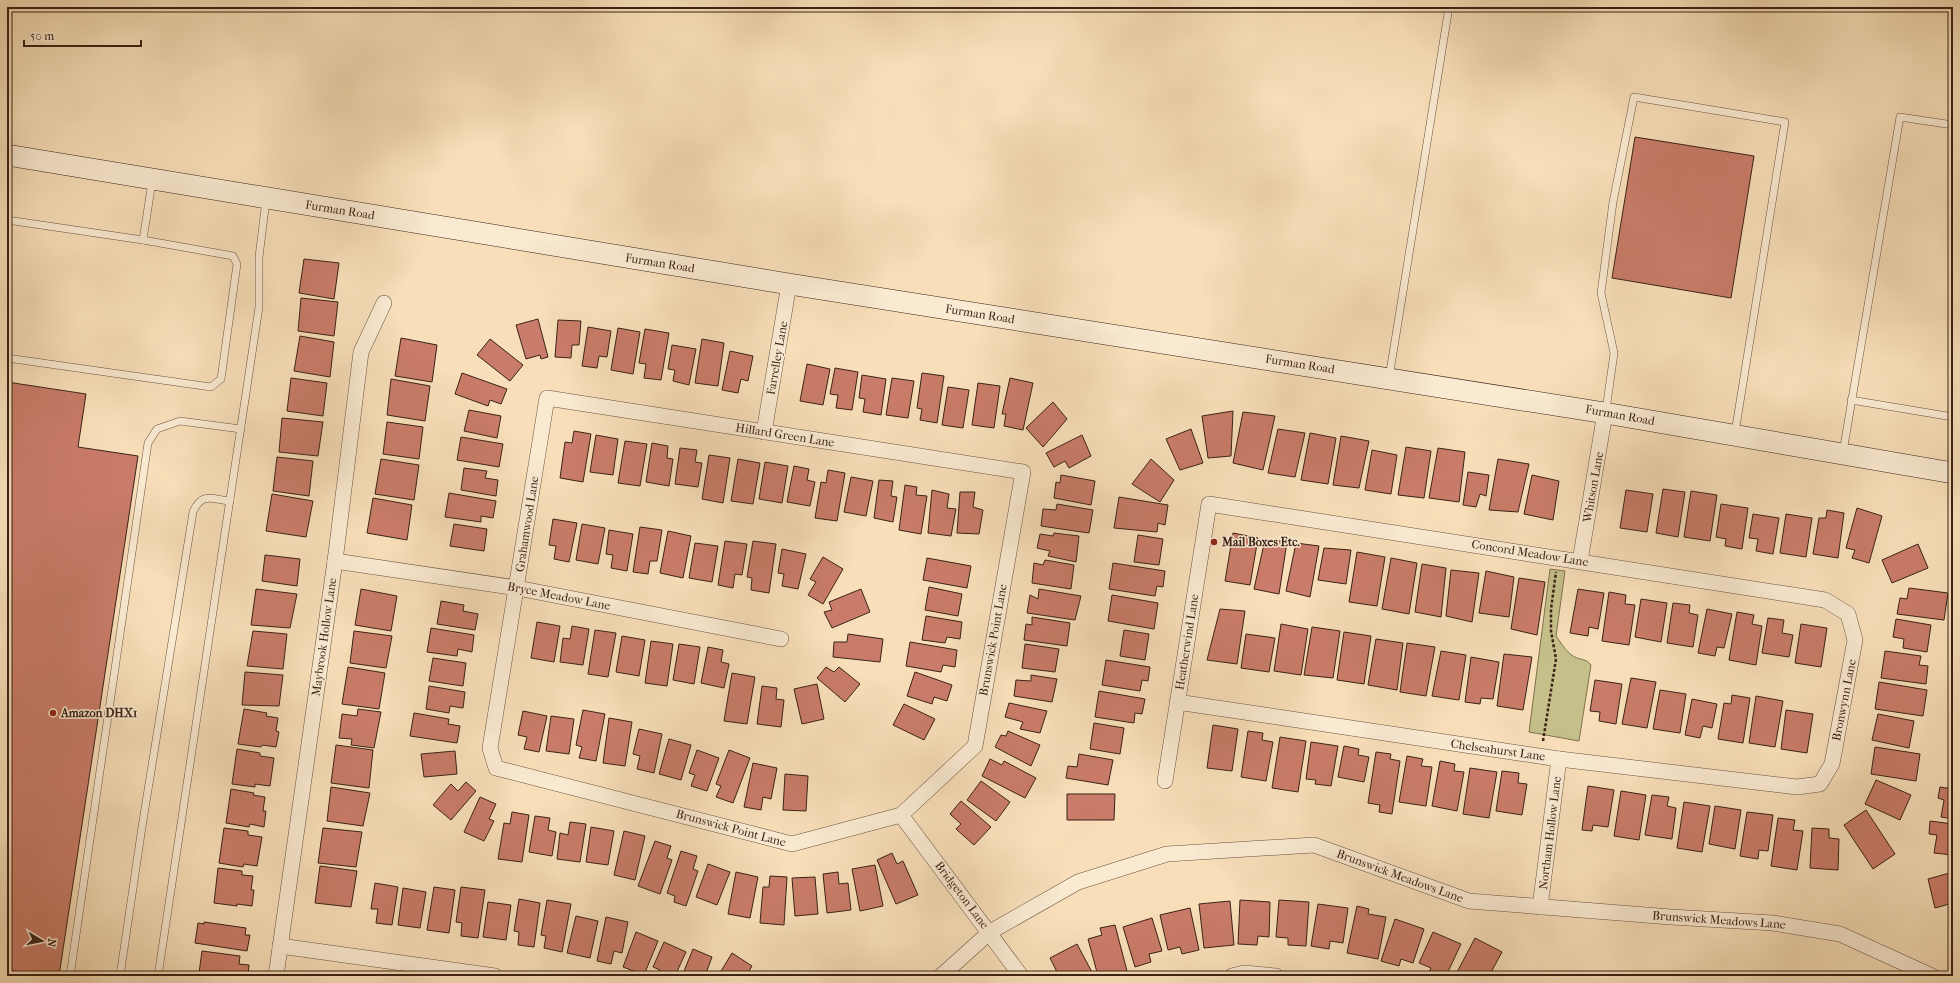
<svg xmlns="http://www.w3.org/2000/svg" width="1960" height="983" font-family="'IM FELL French Canon',serif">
<rect width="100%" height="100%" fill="#f8dfb9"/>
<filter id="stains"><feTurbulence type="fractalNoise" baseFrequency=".005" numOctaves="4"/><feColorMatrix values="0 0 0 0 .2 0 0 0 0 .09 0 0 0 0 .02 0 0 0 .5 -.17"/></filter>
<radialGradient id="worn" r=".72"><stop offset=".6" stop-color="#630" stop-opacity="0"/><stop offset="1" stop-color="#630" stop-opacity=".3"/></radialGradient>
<path fill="#c5c08a" stroke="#807150" d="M1550,569L1565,571L1556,636C1561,643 1568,655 1577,658C1583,660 1586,659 1591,665L1579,741L1529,732Z"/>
<g fill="#c97c69" stroke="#3a2215">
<polygon points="1635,137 1754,156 1731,298 1612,278"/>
<polygon points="304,259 339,263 334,299 299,293"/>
<polygon points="301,298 338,302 334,336 298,331"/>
<polygon points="538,319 548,357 541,359 540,355 526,359 516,325"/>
<polygon points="558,320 581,321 579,345 572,345 571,358 555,357"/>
<polygon points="588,327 611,331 607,357 599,356 597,368 582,366"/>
<polygon points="618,328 640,332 633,374 611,370"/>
<polygon points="645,329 669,333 661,380 644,378 646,364 639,363"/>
<polygon points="300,336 334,342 330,377 294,371"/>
<polygon points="401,338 437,345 432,382 395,376"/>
<polygon points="490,339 523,365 510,381 477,355"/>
<polygon points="702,339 724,343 718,386 695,383"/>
<polygon points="672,345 696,349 689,385 673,381 675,370 668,369"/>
<polygon points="730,351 753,356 748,381 741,379 738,393 722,390"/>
<polygon points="807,364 830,369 823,405 800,401"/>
<polygon points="835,368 858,372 852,410 836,408 838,395 830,394"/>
<polygon points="462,373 507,389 501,404 490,400 488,406 455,394"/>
<polygon points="922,373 944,376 937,423 920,420 922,409 917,408"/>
<polygon points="862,375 886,379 881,415 863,412 865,399 859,398"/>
<polygon points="291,378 327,383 323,416 287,411"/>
<polygon points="892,378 914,381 908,418 886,415"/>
<polygon points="1010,378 1033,383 1023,430 1004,426 1006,414 1002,414"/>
<polygon points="391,379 430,386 425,421 387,415"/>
<polygon points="7,382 86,394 78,447 138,456 59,976 46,976 7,970"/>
<polygon points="978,383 1000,386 994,428 972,425"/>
<polygon points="948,387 969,390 963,428 942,425"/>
<polygon points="1053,402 1067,419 1043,447 1026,428"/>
<polygon points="469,410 501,416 497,438 464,431"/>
<polygon points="1233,411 1231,456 1208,458 1202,416"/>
<polygon points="1243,412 1275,416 1263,470 1233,463"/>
<polygon points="282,418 323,422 318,456 279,452"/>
<polygon points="387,422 423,427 419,459 383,454"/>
<polygon points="1191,429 1203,463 1180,470 1166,439"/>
<polygon points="1278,429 1305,433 1295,477 1268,473"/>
<polygon points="574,431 591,434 583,482 560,478 565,442 572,443"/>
<polygon points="1310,433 1336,438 1328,484 1301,480"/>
<polygon points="596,435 618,439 613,475 590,472"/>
<polygon points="1082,435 1091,456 1069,468 1065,461 1054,467 1046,453"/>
<polygon points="1341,436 1369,441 1359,488 1333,485"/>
<polygon points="461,437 503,444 499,467 457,460"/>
<polygon points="625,441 647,444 640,486 618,483"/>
<polygon points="652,443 668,446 667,458 673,459 669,486 646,482"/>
<polygon points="1406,447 1431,451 1424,498 1398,495"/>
<polygon points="680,448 697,450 695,462 702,463 698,487 675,484"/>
<polygon points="1438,448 1465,452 1459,502 1429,498"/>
<polygon points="1372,450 1397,455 1391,494 1365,490"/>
<polygon points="709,455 730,458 723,503 702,499"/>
<polygon points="277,457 313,461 309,496 273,491"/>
<polygon points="381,459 419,465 414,500 375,494"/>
<polygon points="738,459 760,463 753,504 731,501"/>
<polygon points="1151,459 1174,480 1160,502 1132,484"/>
<polygon points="1498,459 1529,464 1518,512 1489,510"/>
<polygon points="765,462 788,466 782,503 759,499"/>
<polygon points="794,466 809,469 807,480 815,482 810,506 787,502"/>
<polygon points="464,468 487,471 485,478 498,480 496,496 461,490"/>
<polygon points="828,470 845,473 837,521 815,518 821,482 826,483"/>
<polygon points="1468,472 1489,475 1486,496 1480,494 1476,507 1463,505"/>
<polygon points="1061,475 1095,481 1091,505 1054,498 1056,482 1060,483"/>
<polygon points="1532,475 1559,481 1553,520 1524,514"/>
<polygon points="851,477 873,481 866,516 844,512"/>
<polygon points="879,480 893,481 891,496 897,497 893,522 874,518"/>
<polygon points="905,485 917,487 916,495 927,496 921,534 899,530"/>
<polygon points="1663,489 1685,492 1678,537 1656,533"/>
<polygon points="932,490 949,494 947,508 956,509 951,536 928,533"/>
<polygon points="1626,490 1653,494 1647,532 1620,528"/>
<polygon points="1691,491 1717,495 1710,541 1684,537"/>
<polygon points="960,492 975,492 973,507 983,510 979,534 957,533"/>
<polygon points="449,493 496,501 493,518 481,516 481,522 445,517"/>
<polygon points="272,494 313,501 306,537 266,531"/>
<polygon points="1119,497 1168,505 1165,525 1158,523 1157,532 1114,528"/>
<polygon points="373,498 412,505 407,540 367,533"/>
<polygon points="1057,504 1093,510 1089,533 1041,526 1043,509 1056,510"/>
<polygon points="1721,504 1748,508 1742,549 1725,546 1726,539 1716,537"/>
<polygon points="1857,508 1882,516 1869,563 1852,558 1855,550 1846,548"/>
<polygon points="1827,510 1844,513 1838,558 1813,554 1819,518 1826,518"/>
<polygon points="1753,514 1779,518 1773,554 1756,551 1758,539 1749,538"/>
<polygon points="1786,514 1812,518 1806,557 1780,553"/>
<polygon points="553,519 577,523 569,562 554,559 556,546 549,545"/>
<polygon points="454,524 487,529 484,551 450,546"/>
<polygon points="582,524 605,528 598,564 576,560"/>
<polygon points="640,527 662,530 657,561 650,561 648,574 633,572"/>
<polygon points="609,530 633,534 627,571 611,568 613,555 606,554"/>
<polygon points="668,531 691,536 683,578 660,573"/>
<polygon points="1054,533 1079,536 1076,562 1048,556 1050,551 1037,548 1040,534 1053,536"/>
<polygon points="1233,533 1258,538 1250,585 1225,581"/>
<polygon points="1138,535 1163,539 1159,565 1134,562"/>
<polygon points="1274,540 1287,542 1279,594 1254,589 1264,544 1274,545"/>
<polygon points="725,541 747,544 742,575 735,574 733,588 718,585"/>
<polygon points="753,541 776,544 769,593 751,590 752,578 747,577"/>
<polygon points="695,543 718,546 712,582 689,578"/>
<polygon points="1296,543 1319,546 1310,597 1286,591"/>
<polygon points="1918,544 1928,568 1892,583 1882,560"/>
<polygon points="1324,548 1351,550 1346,584 1318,580"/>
<polygon points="782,549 806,554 798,589 782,586 784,574 778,573"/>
<polygon points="1357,552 1385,557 1377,606 1349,602"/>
<polygon points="265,555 300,559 297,586 262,581"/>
<polygon points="823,557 843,569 823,604 808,595 816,582 810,579"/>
<polygon points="927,558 971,566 967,588 923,580"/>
<polygon points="1391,558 1417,563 1409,614 1382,609"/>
<polygon points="1045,560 1074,565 1071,589 1032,583 1034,563 1043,565"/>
<polygon points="1113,563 1165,571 1163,587 1157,586 1155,596 1109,589"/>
<polygon points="1422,564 1446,568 1441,617 1415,612"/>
<polygon points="1451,570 1479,573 1472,622 1446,616"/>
<polygon points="1486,571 1514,577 1509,617 1479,613"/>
<polygon points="1519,578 1545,582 1537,635 1511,629"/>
<polygon points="929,587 962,594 958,616 925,610"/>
<polygon points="1909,588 1948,593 1944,620 1897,614 1900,598 1907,599"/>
<polygon points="256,589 297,594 290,628 251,625"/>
<polygon points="361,589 397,596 391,631 355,625"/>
<polygon points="861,589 870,612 832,628 824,612 832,610 829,602"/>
<polygon points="1039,589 1081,596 1075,620 1027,613 1030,595 1038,599"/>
<polygon points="1578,589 1604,593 1598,629 1589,627 1588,636 1570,633"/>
<polygon points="1609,592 1626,595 1625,604 1635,605 1629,645 1602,641"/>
<polygon points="1112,595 1158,603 1154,629 1108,621"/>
<polygon points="1641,599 1667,603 1661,642 1635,637"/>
<polygon points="441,601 464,605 463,611 478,614 475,630 437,624"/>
<polygon points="1673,603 1690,605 1689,613 1698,615 1693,647 1667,643"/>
<polygon points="1220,609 1245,611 1237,664 1207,660"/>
<polygon points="1707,609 1732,614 1724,648 1717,647 1715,656 1698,653"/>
<polygon points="1737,612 1754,615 1752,624 1762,626 1756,665 1729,660"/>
<polygon points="926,616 962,622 960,639 947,637 945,643 922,640"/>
<polygon points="1032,617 1070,623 1067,646 1024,640 1026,624 1032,625"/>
<polygon points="1768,618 1784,620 1782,633 1793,635 1789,657 1762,653"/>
<polygon points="1896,619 1931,625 1927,652 1903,648 1904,639 1893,637"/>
<polygon points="537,622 560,626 554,662 531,658"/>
<polygon points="1281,624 1308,629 1301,675 1274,671"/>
<polygon points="1801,624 1827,628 1821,667 1795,663"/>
<polygon points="572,626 589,629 583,665 560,662 563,638 570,639"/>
<polygon points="1312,627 1340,631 1333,678 1304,675"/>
<polygon points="431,628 474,635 472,652 458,649 457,656 427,652"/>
<polygon points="595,630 616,633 608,677 588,674"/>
<polygon points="1124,630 1149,634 1145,660 1120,656"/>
<polygon points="253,631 287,634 283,669 247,666"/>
<polygon points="354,631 392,636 386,668 350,663"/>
<polygon points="1344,632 1371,636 1364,684 1337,680"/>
<polygon points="848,634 883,639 880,662 833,657 834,642 847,642"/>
<polygon points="1246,634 1275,638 1269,672 1241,668"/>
<polygon points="622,636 645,640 639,676 616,672"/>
<polygon points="1376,639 1403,643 1397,690 1368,685"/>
<polygon points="651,641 673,644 667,686 645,683"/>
<polygon points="910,642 957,650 955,667 943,665 941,672 906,666"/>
<polygon points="1407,643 1435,647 1426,696 1400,692"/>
<polygon points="679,644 700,647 694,684 673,680"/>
<polygon points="1025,644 1059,649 1055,672 1022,668"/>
<polygon points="708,647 723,650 721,662 729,664 724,688 701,683"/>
<polygon points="1441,651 1466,655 1459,700 1432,696"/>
<polygon points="1885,651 1921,656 1919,665 1928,666 1926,684 1881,678"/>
<polygon points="1504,654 1532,657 1523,710 1497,706"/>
<polygon points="1471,657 1499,662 1493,699 1481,698 1480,704 1465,702"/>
<polygon points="433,658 466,663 463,686 429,681"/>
<polygon points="1106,660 1150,667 1148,681 1142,680 1140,691 1102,685"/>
<polygon points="348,667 385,673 379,709 342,704"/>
<polygon points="826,667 834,672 839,667 860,684 845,702 817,678"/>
<polygon points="245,672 283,675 279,706 242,705"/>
<polygon points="915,672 952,685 947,701 934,697 932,704 907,696"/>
<polygon points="732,673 755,677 747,724 724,721"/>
<polygon points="1031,675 1057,679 1052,702 1014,696 1016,680 1031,681"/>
<polygon points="1631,678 1656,682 1647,728 1622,724"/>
<polygon points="1595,680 1622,684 1616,724 1599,721 1600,712 1590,711"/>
<polygon points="1879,682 1927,690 1923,716 1875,709"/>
<polygon points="817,684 824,719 802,724 794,689"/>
<polygon points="429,686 465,692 463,708 450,706 449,713 426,709"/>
<polygon points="762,686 777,688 776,699 784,700 781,727 757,724"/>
<polygon points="1660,690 1686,694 1680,733 1653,729"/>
<polygon points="1099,691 1145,699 1142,714 1135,713 1134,723 1095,717"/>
<polygon points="1732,695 1750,698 1743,743 1718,739 1724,703 1731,704"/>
<polygon points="1756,696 1783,701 1775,747 1749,743"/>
<polygon points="1692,699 1717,704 1712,728 1703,726 1700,738 1685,735"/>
<polygon points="1009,703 1047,711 1040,733 1020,729 1023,722 1005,717"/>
<polygon points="904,704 935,719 924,740 893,725"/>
<polygon points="244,709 267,713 266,716 278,718 276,731 279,732 276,747 262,745 261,747 238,744"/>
<polygon points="358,709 381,712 374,748 351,745 352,739 339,738 342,714 357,716"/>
<polygon points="583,710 605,714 596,761 579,758 582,747 576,745"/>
<polygon points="1786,710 1813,714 1807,753 1781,749"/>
<polygon points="523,711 547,716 539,752 524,749 527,737 518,735"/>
<polygon points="414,713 449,719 448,724 460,726 457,743 410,736"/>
<polygon points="1878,714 1914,721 1909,748 1872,740"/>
<polygon points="551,716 574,719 569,754 546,751"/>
<polygon points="609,718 632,722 625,766 603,763"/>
<polygon points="1094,723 1124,728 1120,754 1090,749"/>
<polygon points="1213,725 1238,729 1232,771 1207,768"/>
<polygon points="1953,728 1953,746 1950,746"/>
<polygon points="639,729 662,734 654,773 637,769 640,756 633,754"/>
<polygon points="1008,731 1040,745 1031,766 995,747 1001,735 1006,736"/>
<polygon points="1248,731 1263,733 1262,740 1273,742 1266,781 1241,777"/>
<polygon points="1280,737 1306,741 1298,792 1272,788"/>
<polygon points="669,739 691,745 681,780 659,774"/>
<polygon points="1311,742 1338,746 1331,786 1315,784 1316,780 1306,779"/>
<polygon points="336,745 373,750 369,788 331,783"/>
<polygon points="1344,746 1359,749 1358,755 1369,757 1364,782 1338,777"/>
<polygon points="1875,747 1920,754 1916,781 1871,774"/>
<polygon points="237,749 260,753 260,756 274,758 270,786 255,784 255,787 232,784"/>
<polygon points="697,750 719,758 707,791 691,786 695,775 689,773"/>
<polygon points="729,750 750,758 733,803 716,797 721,786 716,784"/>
<polygon points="455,751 457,774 424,777 421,754"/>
<polygon points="1376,752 1391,754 1390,759 1400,761 1392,814 1379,812 1380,805 1368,803"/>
<polygon points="1079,754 1113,760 1108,785 1066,778 1068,766 1077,767"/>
<polygon points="1407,756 1423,759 1421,766 1432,767 1426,806 1399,802"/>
<polygon points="990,759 1002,765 1004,761 1036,778 1025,798 982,776"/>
<polygon points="1440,761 1455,764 1454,771 1464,772 1457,811 1432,806"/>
<polygon points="753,763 777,768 771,799 763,797 761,810 744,807"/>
<polygon points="1470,768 1497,772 1489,818 1463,814"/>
<polygon points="1502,771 1519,773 1518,783 1527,784 1522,815 1496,811"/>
<polygon points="785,774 808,776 806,811 783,810"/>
<polygon points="1876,780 1911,795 1900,820 1865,804"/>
<polygon points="981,781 1010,802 996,821 967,800"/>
<polygon points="466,782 476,791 451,820 433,805 451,784 458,791"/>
<polygon points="1588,786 1614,790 1608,827 1593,825 1592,831 1582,830"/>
<polygon points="331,787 370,793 363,826 327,821"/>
<polygon points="1940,787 1953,789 1953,819 1941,817 1944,800 1938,798"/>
<polygon points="231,789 254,793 253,795 265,797 263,811 266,811 264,827 250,824 249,827 226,823"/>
<polygon points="1621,791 1646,795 1639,840 1614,836"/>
<polygon points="1067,794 1115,794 1114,820 1067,820"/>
<polygon points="1652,795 1669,797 1667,806 1676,808 1672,839 1645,835"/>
<polygon points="480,797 496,804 489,819 494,821 484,841 464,832"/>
<polygon points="961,801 991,827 974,845 956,829 961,824 950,814"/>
<polygon points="1684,802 1710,806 1702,852 1677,848"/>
<polygon points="1715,806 1741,810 1735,849 1709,844"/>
<polygon points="1866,810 1895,854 1873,869 1844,825"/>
<polygon points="512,812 529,815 522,862 498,859 504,823 510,824"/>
<polygon points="1747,812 1773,815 1768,851 1759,850 1758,859 1740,856"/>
<polygon points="535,816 550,818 548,830 556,832 552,856 529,852"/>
<polygon points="1778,818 1795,820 1793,830 1803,831 1797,870 1771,866"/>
<polygon points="1930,821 1953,824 1953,855 1934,853 1937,835 1929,834"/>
<polygon points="570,822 586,824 580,862 557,859 560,833 568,835"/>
<polygon points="591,827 614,831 608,865 586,862"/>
<polygon points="224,828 248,831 248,835 262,837 257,866 244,864 243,867 219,863"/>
<polygon points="323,828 362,832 356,867 318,863"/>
<polygon points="1812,828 1829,829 1829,838 1839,839 1838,870 1810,868"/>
<polygon points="624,831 645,836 635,880 614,875"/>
<polygon points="655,841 671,846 667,858 672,860 660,894 638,886"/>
<polygon points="681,851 697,856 693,869 698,871 686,906 674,902 675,896 667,893"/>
<polygon points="892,853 897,864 903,861 918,895 896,904 877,860"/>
<polygon points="708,864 730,872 717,905 696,897"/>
<polygon points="875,865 883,906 860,911 852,869"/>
<polygon points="320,866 357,871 351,907 315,903"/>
<polygon points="218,868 242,871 242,875 253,876 251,890 254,890 252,906 237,904 237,906 214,903"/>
<polygon points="736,872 758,877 750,918 728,914"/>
<polygon points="838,872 839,884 848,883 851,910 827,913 823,874"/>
<polygon points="1953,872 1953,903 1935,908 1928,879"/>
<polygon points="770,876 787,877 784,925 760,923 763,887 769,887"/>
<polygon points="815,877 818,914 795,916 792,878"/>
<polygon points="375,883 398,887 392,925 376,923 378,909 371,909"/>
<polygon points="434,887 455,890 449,933 427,930"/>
<polygon points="461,887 485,890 478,938 461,936 462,923 456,922"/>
<polygon points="403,888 426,892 420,928 398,925"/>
<polygon points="519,899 540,903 534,947 518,945 519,932 514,931"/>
<polygon points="547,900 571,904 562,952 544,948 546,936 541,935"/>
<polygon points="1240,900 1270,902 1269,937 1258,936 1257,945 1238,944"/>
<polygon points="1279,900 1309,902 1306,946 1288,945 1288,938 1276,937"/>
<polygon points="1230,901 1234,945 1204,948 1199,904"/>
<polygon points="488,902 511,905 506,940 483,937"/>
<polygon points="1318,904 1348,908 1343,943 1330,941 1329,949 1311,946"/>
<polygon points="1357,906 1369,909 1368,914 1386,917 1378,959 1347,953"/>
<polygon points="1190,908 1199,950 1182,954 1180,947 1168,950 1160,915"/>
<polygon points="576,916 598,921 590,958 567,953"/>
<polygon points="606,917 628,922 622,953 614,951 611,964 597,961"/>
<polygon points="1152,918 1162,951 1149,954 1151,962 1135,967 1123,927"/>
<polygon points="1395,919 1424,929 1413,963 1401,959 1399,966 1381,961"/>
<polygon points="204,922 246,928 245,935 250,935 247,951 195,943 198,923 204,924"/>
<polygon points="1115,925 1127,971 1108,976 1098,976 1088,939 1102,935 1100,928"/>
<polygon points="636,932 658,941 644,975 623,967"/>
<polygon points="1433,932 1461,944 1446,976 1428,975 1431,968 1419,963"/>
<polygon points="1475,938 1502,952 1489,976 1455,976"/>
<polygon points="664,942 686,952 675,976 657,976 660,970 653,967"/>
<polygon points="1077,944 1094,976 1059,976 1050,958"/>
<polygon points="693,949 712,957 705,976 682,976"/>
<polygon points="202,951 240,956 239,964 249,965 248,976 220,976 199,973"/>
<polygon points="732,953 752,966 746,976 718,976"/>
</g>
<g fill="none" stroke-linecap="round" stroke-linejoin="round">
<defs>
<g id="lane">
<polyline points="7,220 143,240"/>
<polyline points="7,358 211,387 221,379 237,264 233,256 143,240 152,182"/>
<polyline points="1389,378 1449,7"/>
<polyline points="1851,400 1953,417"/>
<polyline points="1606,410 1614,353 1601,293 1613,202 1634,97 1785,122 1735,433"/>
<polyline points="1843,452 1900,117 1953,125"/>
<polyline points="70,976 148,443 157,429 180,421 241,429"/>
<path d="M120,976L142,827L193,512C202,492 211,499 230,501"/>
<polyline points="158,976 259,307 259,257 266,200"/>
</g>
<g id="street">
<polygon points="547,398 1023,472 975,746 901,815 792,844 496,768 490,748"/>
<polyline points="764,432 789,284"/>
<polyline points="335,561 517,588 781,639"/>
<polyline points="1580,561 1605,413"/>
<polyline points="1165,781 1209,504 1825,600 1848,614 1855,640 1832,764 1820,784 1797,787 1559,759 1177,702"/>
<polyline points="901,815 1021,976"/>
<polyline points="1540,907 1559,759"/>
<polyline points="280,946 495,976"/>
<polyline points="276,976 335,561 361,352 384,303"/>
<polyline points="941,976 990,932 1078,882 1167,854 1314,845 1469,901 1671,917 1773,923 1840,934 1932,976"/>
<polyline points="1232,976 1244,973 1276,976"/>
</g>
<polyline id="secondary" points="7,155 789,284 1605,413 1953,473"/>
</defs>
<use href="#lane" stroke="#6a513e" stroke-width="8"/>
<use href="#street" stroke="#6a513e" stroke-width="16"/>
<use href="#secondary" stroke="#3a2215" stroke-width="22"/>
<polyline stroke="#3a2215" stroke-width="2.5" stroke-dasharray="3 2" stroke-linecap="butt" points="1543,741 1556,659 1551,631 1551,609 1556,572"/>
<use href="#lane" stroke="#faead2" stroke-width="7"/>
<use href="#street" stroke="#faead2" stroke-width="15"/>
<use href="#secondary" stroke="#faead2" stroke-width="21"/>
</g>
<g fill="#8f2418" stroke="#faead2" stroke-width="1.5">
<circle cx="1214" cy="542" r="4"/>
<circle cx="53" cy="713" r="4"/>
</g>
<g text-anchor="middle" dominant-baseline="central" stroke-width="3" stroke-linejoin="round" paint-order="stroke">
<g font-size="12" fill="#3a2215" stroke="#faead2">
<text transform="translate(340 210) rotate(9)">Furman Road</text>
<text transform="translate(660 263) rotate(9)">Furman Road</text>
<text transform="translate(980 314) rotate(9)">Furman Road</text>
<text transform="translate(777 358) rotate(-80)">Farrelley Lane</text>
<text transform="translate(1300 364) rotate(9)">Furman Road</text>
<text transform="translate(1620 415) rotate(10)">Furman Road</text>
<text transform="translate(785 435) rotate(9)">Hillard Green Lane</text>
<text transform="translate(1593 487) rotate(-80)">Whitson Lane</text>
<text transform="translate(527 524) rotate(-81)">Grahamwood Lane</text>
<text transform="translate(1530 553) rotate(9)">Concord Meadow Lane</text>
<text transform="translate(559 596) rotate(11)">Bryce Meadow Lane</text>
<text transform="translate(324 637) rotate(-82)">Maybrook Hollow Lane</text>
<text transform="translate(993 640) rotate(-80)">Brunswick Point Lane</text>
<text transform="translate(1187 642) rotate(-81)">Heatherwind Lane</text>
<text transform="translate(1844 700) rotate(-79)">Bronwynn Lane</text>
<text transform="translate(1498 750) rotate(8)">Chelseahurst Lane</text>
<text transform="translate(731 828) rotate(15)">Brunswick Point Lane</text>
<text transform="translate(1550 833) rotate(-83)">Northam Hollow Lane</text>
<text transform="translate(1400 876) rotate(20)">Brunswick Meadows Lane</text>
<text transform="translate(962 895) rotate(53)">Bridgeton Lane</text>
<text transform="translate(1719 920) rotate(4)">Brunswick Meadows Lane</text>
</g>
<g font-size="12" font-weight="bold" fill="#3a2215" stroke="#faead2" text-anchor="start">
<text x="1222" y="542">Mail Boxes Etc.</text>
<text x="61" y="713">Amazon DHX1</text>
</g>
</g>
<rect width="1960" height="983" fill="none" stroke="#f8dfb9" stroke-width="24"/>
<rect x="8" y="8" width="1944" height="967" fill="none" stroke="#3a2215" stroke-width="2"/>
<rect x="12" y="12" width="1936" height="959" fill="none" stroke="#3a2215"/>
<g transform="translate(42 941) rotate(100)" stroke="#faead2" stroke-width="3" paint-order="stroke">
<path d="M0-3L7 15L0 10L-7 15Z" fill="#3a2215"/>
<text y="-6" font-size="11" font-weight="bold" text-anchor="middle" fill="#3a2215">N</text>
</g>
<path d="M24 40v6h117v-6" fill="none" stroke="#3a2215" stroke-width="2"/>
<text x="30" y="40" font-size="12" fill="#3a2215" stroke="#faead2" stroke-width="3" paint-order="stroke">50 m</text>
<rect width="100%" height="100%" filter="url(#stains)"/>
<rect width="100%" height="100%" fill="url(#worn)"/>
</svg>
